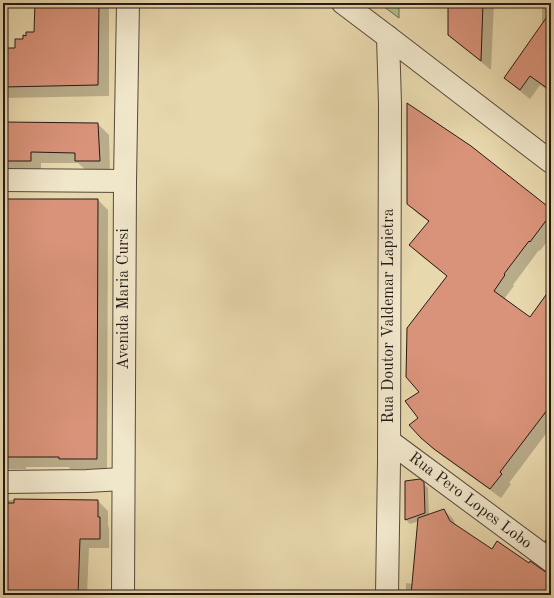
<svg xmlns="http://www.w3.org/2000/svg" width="554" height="598" font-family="'Old Standard TT',serif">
<rect width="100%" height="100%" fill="#e8d8ad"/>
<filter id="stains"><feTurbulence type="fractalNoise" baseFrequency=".005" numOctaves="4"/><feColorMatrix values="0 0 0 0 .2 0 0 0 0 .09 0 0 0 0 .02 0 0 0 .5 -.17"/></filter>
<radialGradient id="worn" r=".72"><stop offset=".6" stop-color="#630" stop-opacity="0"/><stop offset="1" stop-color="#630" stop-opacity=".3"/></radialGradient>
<polygon fill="#b0c08e" stroke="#6b6d52" points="379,3 399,3 399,18"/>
<g fill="#0003">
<polygon points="36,3 109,3 109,96 3,98 3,49 16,49 27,37 35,33"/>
<polygon points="460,3 494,3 491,70 460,45 449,34"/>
<polygon points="542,3 551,3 551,93 540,85 530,99 516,88 505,78 542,26"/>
<polygon points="3,123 98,124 109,135 110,171 87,171 78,163 41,163 41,171 3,171"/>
<polygon points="3,200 98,200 108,210 107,469 70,469 69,467 26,467 26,469 3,469"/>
<polygon points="408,204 551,210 551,236 540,251 539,250 513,285 514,286 504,299 530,318 551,290 551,427 509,483 511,484 501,498 445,458 432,448 422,437 420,418 421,392 448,277 420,255 411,245 429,222 418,214"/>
<polygon points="406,481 423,483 428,488 429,516 444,510 453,519 456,526 492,551 529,565 543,572 551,574 551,595 406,595 406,583 413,584 419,521 410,524 406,520"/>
<polygon points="3,500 98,501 108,511 108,526 109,528 109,548 89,548 87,594 89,595 3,595"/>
</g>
<g fill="#d9937a" stroke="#261a16">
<polygon points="35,3 99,3 98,85 3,87 3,48 15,48 15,39 23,39 23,35 26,36 26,32 34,32"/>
<polygon points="448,3 483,3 481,61 448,35"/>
<polygon points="551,11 551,91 530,76 520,90 504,78"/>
<polygon points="407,103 471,146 551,209 551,214 530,242 529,241 504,274 505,275 494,291 530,317 551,288 551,405 500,472 502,474 490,489 434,449 421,438 409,425 418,418 405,401 419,392 406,377 407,328 447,276 409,245 429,221 407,204"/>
<polygon points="3,122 98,123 100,161 75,161 75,153 31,152 31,161 3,161"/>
<polygon points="3,199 98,199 97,459 59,459 59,457 7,457 7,443 3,443"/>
<polygon points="420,479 424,482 425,513 405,520 405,481"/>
<polygon points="14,499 98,500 98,517 100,517 100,539 80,539 78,595 3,595 3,512 4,512 4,509 7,508 7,503 14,503"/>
<polygon points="444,509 450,521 492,549 497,541 529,563 530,561 544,571 551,573 551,595 411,595 418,518"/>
<polygon points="551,534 551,545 545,541"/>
</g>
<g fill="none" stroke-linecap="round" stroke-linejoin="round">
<defs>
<g id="minor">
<polyline points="3,180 125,181"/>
<polyline points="389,441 551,561"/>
<polyline points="3,482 87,481 123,479"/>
<polyline points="123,595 125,181 128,3"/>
<polyline points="387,595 389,462 390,104 388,37"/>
</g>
<polyline id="tertiary" points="343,3 388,37 551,162"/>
</defs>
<use href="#minor" stroke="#564a3c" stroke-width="24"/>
<use href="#tertiary" stroke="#564a3c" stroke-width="24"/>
<use href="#minor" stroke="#f0e6ca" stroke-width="22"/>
<use href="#tertiary" stroke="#f0e6ca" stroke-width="22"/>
</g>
<g text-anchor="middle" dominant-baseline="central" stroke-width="3" stroke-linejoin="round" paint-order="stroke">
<g font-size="16" fill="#261a16" stroke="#f0e6ca">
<text transform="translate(124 299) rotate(-90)">Avenida Maria Cursi</text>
<text transform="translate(389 316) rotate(-90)">Rua Doutor Valdemar Lapietra</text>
<text transform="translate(470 501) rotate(37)">Rua Pero Lopes Lobo</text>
</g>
</g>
<rect width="554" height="598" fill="none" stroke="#e8d8ad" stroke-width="16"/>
<rect x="4" y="4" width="546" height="590" fill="none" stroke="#261a16" stroke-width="2"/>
<rect x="8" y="8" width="538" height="582" fill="none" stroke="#261a16"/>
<rect width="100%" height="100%" filter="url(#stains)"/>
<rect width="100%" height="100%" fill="url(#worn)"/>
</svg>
